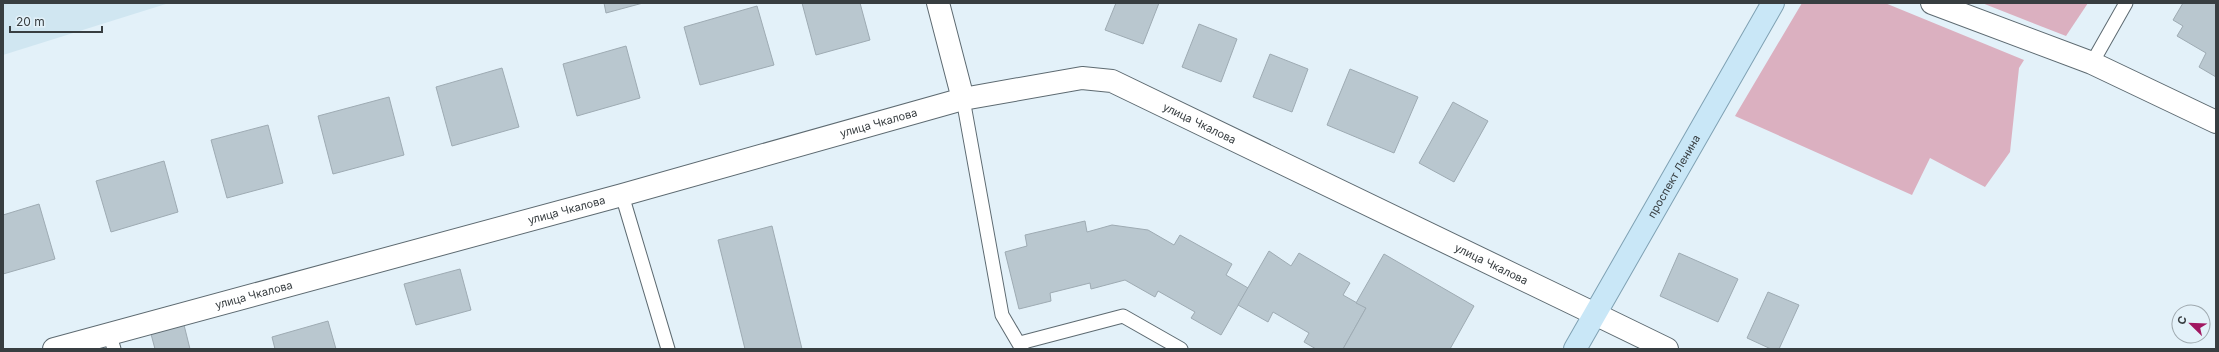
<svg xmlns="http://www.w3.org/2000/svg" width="2219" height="352" font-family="Inter,sans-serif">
<rect width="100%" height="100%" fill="#e3f1f9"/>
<polygon fill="#d0e6f1" points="3,3 169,3 3,55"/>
<g fill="#dbb0c0">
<polygon points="1802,3 1885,3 2024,60 2019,68 2010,152 1985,187 1930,158 1912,195 1735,116"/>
<polygon points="1982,3 2088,3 2066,36"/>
</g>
<g fill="#b9c7cf" stroke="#9eabb3">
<polygon points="604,3 643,3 606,13"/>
<polygon points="802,3 860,3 870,40 816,55"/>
<polygon points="1116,3 1159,3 1143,44 1105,30"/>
<polygon points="2183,3 2216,3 2216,77 2199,67 2206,53 2177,36 2183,26 2173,20"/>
<polygon points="757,6 774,65 700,85 684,27"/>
<polygon points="1199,24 1237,39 1221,82 1182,67"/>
<polygon points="626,46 640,98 577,116 563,64"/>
<polygon points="1270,54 1308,69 1292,112 1253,97"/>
<polygon points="502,68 519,127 452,146 436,87"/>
<polygon points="1350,69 1418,97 1394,153 1327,125"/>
<polygon points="389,97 404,155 333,174 318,116"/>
<polygon points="1453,102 1488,121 1454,182 1419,163"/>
<polygon points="268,125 283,183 227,198 211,140"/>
<polygon points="164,161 178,212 111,232 96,181"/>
<polygon points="39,204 55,259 3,274 3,215"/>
<polygon points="1085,221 1087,232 1112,225 1148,230 1174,245 1180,235 1232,264 1226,275 1248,288 1221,335 1191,318 1195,312 1158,291 1155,297 1125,280 1091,289 1090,283 1050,293 1051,301 1019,309 1005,252 1027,246 1025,235"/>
<polygon points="772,226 802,349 745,349 718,240"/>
<polygon points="1269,251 1291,266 1299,253 1350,283 1343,295 1366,308 1343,349 1316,349 1304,342 1309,333 1273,312 1268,322 1238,305"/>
<polygon points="1679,253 1738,279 1718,322 1660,296"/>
<polygon points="1384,254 1474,306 1450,349 1343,349 1366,308 1356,303"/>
<polygon points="460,269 471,310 416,325 404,284"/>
<polygon points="1768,292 1799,305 1779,349 1771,349 1747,338"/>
<polygon points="328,321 336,349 275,349 272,337"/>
<polygon points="184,325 190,349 155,349 151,334"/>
</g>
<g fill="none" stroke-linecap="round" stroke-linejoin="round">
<defs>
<g id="service">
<polyline points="2092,63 2126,3"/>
<polyline points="963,99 1002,315 1022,349"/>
<polyline points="622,195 668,349"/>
<polyline points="109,333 114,349"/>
<polyline points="1020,343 1123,316 1181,349"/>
</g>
<g id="minor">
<polyline points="938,3 963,99"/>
<polyline points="1932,3 2092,63 2216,122"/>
<path id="s1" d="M54,349L622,195L963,99L1082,78L1112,81L1595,314"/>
</g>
<polyline id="tertiary" points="1595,314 1667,349"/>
<g id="primary">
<path id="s2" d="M1575,349L1773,3"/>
</g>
</defs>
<use href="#service" stroke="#5d6a71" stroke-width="15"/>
<use href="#minor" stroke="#5d6a71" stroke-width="24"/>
<use href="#tertiary" stroke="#5d6a71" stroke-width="24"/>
<use href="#primary" stroke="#7fa1b3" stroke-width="24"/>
<use href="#service" stroke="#fff" stroke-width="13"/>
<use href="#minor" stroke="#fff" stroke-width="22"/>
<use href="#tertiary" stroke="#fff" stroke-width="22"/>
<use href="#primary" stroke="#c9e7f7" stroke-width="22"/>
</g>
<g text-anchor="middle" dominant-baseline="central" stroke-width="4" stroke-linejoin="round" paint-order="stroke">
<g font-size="11" fill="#383e41" stroke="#e3f1f9">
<text stroke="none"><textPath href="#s1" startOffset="855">улица Чкалова</textPath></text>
<text stroke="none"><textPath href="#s1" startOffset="1191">улица Чкалова</textPath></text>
<text stroke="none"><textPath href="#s2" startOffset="199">проспект Ленина</textPath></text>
<text stroke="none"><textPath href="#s1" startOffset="531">улица Чкалова</textPath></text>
<text stroke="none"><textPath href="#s1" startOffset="1515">улица Чкалова</textPath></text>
<text stroke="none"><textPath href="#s1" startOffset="207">улица Чкалова</textPath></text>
</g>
</g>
<rect width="2219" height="352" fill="none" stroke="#383e41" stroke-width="8"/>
<g transform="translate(2191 324) rotate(293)"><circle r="19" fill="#e3f1f9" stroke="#9fa9af"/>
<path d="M0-3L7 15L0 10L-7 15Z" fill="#a11761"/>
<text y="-6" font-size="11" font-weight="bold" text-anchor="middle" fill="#383e41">С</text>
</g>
<path d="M10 26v6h92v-6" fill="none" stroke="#383e41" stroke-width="2"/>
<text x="16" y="26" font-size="12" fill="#383e41" stroke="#e3f1f9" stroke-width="3" paint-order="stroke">20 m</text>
</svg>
